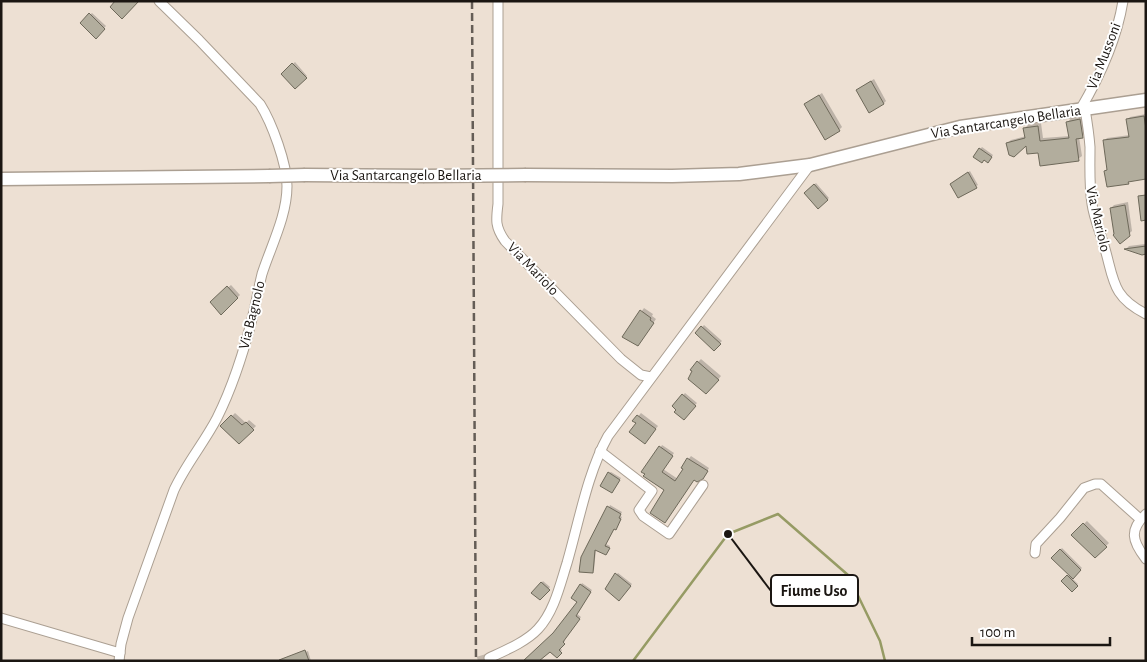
<svg xmlns="http://www.w3.org/2000/svg" width="1147" height="662" font-family="'Alegreya Sans',sans-serif">
<rect width="100%" height="100%" fill="#ede0d3"/>
<g fill="#0003">
<polygon points="92,13 106,26 96,37 81,23"/>
<polygon points="295,62 307,76 295,87 282,74"/>
<polygon points="874,79 886,101 883,104 857,90"/>
<polygon points="822,93 842,127 839,130 806,104"/>
<polygon points="1146,114 1146,178 1106,171 1108,168 1105,140 1107,138 1130,135 1128,119 1130,117"/>
<polygon points="1084,116 1086,133 1079,137 1082,156 1078,159 1039,151 1027,143 1007,143 1011,140 1026,136 1025,128 1028,125 1041,123 1043,138 1070,136 1068,122 1071,118"/>
<polygon points="982,147 993,155 990,160 974,156"/>
<polygon points="970,171 978,185 958,196 960,178"/>
<polygon points="816,183 829,198 818,207 805,193"/>
<polygon points="1128,202 1132,231 1120,242 1111,208 1114,205"/>
<polygon points="1146,237 1146,253 1142,254 1127,248 1129,246 1145,244"/>
<polygon points="231,285 240,295 221,313 211,302"/>
<polygon points="644,308 653,314 652,316 656,319 641,341 624,336"/>
<polygon points="704,325 722,341 714,349 697,333"/>
<polygon points="701,359 721,376 713,386 698,362"/>
<polygon points="685,393 697,403 684,418 674,406"/>
<polygon points="235,413 246,423 249,420 256,426 239,443 222,426"/>
<polygon points="641,413 658,426 648,439 634,421"/>
<polygon points="662,445 674,453 663,469 678,479 685,468 682,467 691,456 709,468 705,475 665,490 645,476"/>
<polygon points="611,472 621,478 613,490 609,473"/>
<polygon points="610,505 622,512 620,516 622,517 617,527 614,528 606,544 610,546 607,552 596,549 594,570 592,572 581,571"/>
<polygon points="1087,521 1109,543 1096,556 1072,535"/>
<polygon points="1062,548 1082,568 1072,578 1078,584 1072,590 1063,581 1070,574 1053,558"/>
<polygon points="618,573 632,584 619,599 610,582"/>
<polygon points="543,581 550,587 540,599 533,593"/>
<polygon points="582,583 592,590 577,614 581,617 564,640 565,641 560,648 562,650 557,657 554,634 579,602 581,585"/>
<polygon points="308,651 311,661 289,661 289,658"/>
</g>
<g fill="none" stroke-linecap="round" stroke-linejoin="round">
<polyline stroke="#969b64" stroke-width="2.5" points="633,661 728,534 778,514 848,575 880,641 885,661"/>
</g>
<g fill="#b2ad9d" stroke="#6e695a">
<polygon points="115,1 139,1 122,19 110,7"/>
<polygon points="89,13 105,29 96,39 80,23"/>
<polygon points="292,63 307,78 295,89 281,74"/>
<polygon points="871,81 884,104 869,113 856,90"/>
<polygon points="819,95 840,131 825,140 804,104"/>
<polygon points="1144,116 1146,129 1146,179 1128,182 1129,184 1107,187 1104,171 1107,170 1103,140 1129,137 1126,119"/>
<polygon points="1080,119 1083,138 1076,139 1079,161 1040,166 1038,153 1027,154 1026,146 1014,157 1009,155 1006,143 1025,138 1023,128 1038,126 1040,141 1069,138 1066,122"/>
<polygon points="979,148 992,157 988,163 984,160 982,163 973,157"/>
<polygon points="968,172 977,188 958,198 950,184"/>
<polygon points="814,184 828,200 818,209 804,193"/>
<polygon points="1146,195 1146,220 1141,221 1138,196"/>
<polygon points="1125,205 1130,236 1120,244 1113,235 1114,234 1110,208"/>
<polygon points="1146,246 1146,254 1142,255 1124,249"/>
<polygon points="227,286 238,298 221,315 210,302"/>
<polygon points="640,310 651,318 650,320 654,323 638,346 622,337"/>
<polygon points="701,326 721,344 714,351 695,333"/>
<polygon points="697,361 719,380 706,394 688,379 692,371 690,370"/>
<polygon points="682,394 696,406 684,420 674,412 676,410 672,406"/>
<polygon points="231,415 242,425 246,422 254,430 239,444 220,426"/>
<polygon points="637,415 656,429 645,444 629,432 636,423 632,421"/>
<polygon points="659,446 673,456 662,472 675,481 683,469 681,468 687,458 708,471 703,479 697,482 694,480 665,523 650,513 664,490 643,476 645,474 641,472"/>
<polygon points="608,472 620,480 612,493 600,486"/>
<polygon points="607,506 621,514 619,518 621,519 616,530 614,529 605,546 610,548 606,555 595,550 593,573 579,572 581,557"/>
<polygon points="1083,523 1107,547 1095,558 1071,535"/>
<polygon points="1060,549 1081,570 1073,579 1051,558"/>
<polygon points="615,573 631,586 619,601 605,589"/>
<polygon points="1067,575 1078,586 1072,592 1061,581"/>
<polygon points="541,582 550,590 540,600 531,593"/>
<polygon points="580,584 591,592 576,616 580,619 563,642 565,644 559,650 562,653 557,658 550,652 539,661 523,661 553,633 577,602 571,598"/>
<polygon points="305,650 309,661 280,661 279,660"/>
</g>
<g fill="none" stroke-linecap="round" stroke-linejoin="round">
<polyline stroke="#c3b8ac" stroke-width="9" stroke-dasharray="9 4.5" stroke-linecap="butt" points="478,661 489,658"/>
<defs>
<g id="street">
<path d="M498,1V204C496,220 495,227 505,241L621,359L641,375L651,377"/>
<path d="M1085,109C1087,121 1089,134 1090,147C1090,166 1089,185 1092,204C1094,219 1101,234 1105,249C1114,280 1112,297 1146,314"/>
<path d="M1080,110C1099,78 1117,38 1123,1"/>
<polyline points="600,451 652,491 639,510 643,516 669,534 703,485"/>
<path d="M1146,514C1129,530 1132,541 1146,559"/>
<polyline points="1035,553 1036,544 1060,518 1084,488 1095,484 1101,484 1140,519"/>
<polyline points="1,618 120,653"/>
<path d="M489,658C504,651 526,642 538,629C554,612 560,585 567,563C579,522 587,474 608,436L810,165"/>
<path d="M119,661L121,644L128,618L174,490C186,464 204,443 217,418C234,384 245,348 254,311C257,298 259,286 262,274C271,246 287,216 287,186C287,164 272,123 260,104L199,40L159,1"/>
</g>
<g id="secondary">
<polyline points="305,175 423,176"/>
<polyline points="526,175 672,176 739,174 810,165 960,127 1146,100"/>
<polyline points="1,179 269,176"/>
</g>
</defs>
<use href="#street" stroke="#ab9f92" stroke-width="11"/>
<use href="#secondary" stroke="#ab9f92" stroke-width="15"/>
<use href="#street" stroke="#fff" stroke-width="9"/>
<use href="#secondary" stroke="#fff" stroke-width="12"/>
<polyline stroke="#655d56" stroke-width="2.5" stroke-dasharray="8 4" stroke-linecap="butt" points="472,1 476,661"/>
<defs>
<g id="secondary-bridge">
<polyline points="269,176 305,175"/>
<polyline points="423,176 526,175"/>
</g>
</defs>
<use href="#secondary-bridge" stroke="#ab9f92" stroke-width="15" stroke-linecap="butt"/>
<use href="#secondary-bridge" stroke="#fff" stroke-width="12"/>
</g>
<g text-anchor="middle" dominant-baseline="central" stroke-width="4" stroke-linejoin="round" paint-order="stroke">
<g font-size="15" fill="#1b1612" stroke="#fff">
<text transform="translate(1104 56) rotate(-69)">Via Mussoni</text>
<text transform="translate(1006 122) rotate(-9)">Via Santarcangelo Bellaria</text>
<text x="406" y="175">Via Santarcangelo Bellaria</text>
<text transform="translate(1098 219) rotate(77)">Via Mariolo</text>
<text transform="translate(533 269) rotate(46)">Via Mariolo</text>
<text transform="translate(252 315) rotate(-76)">Via Bagnolo</text>
</g>
</g>
<path fill="none" stroke="#1b1612" stroke-width="2" d="M728 534L771 591"/>
<circle fill="#1b1612" stroke="#fff" stroke-width="2" cx="728" cy="534" r="5"/>
<rect fill="#fff" stroke="#1b1612" stroke-width="2" x="771" y="575" width="87" height="31" rx="5"/>
<g font-size="16" text-anchor="middle" font-weight="bold" fill="#1b1612">
<text x="814" y="596">Fiume Uso</text>
</g>
<rect width="1147" height="662" fill="none" stroke="#1b1612" stroke-width="5"/>
<path d="M972 637v8h138v-8" fill="none" stroke="#1b1612" stroke-width="2.5"/>
<text x="980" y="637" font-size="15" fill="#1b1612" stroke="#ffffff" stroke-width="4" paint-order="stroke">100 m</text>
</svg>
